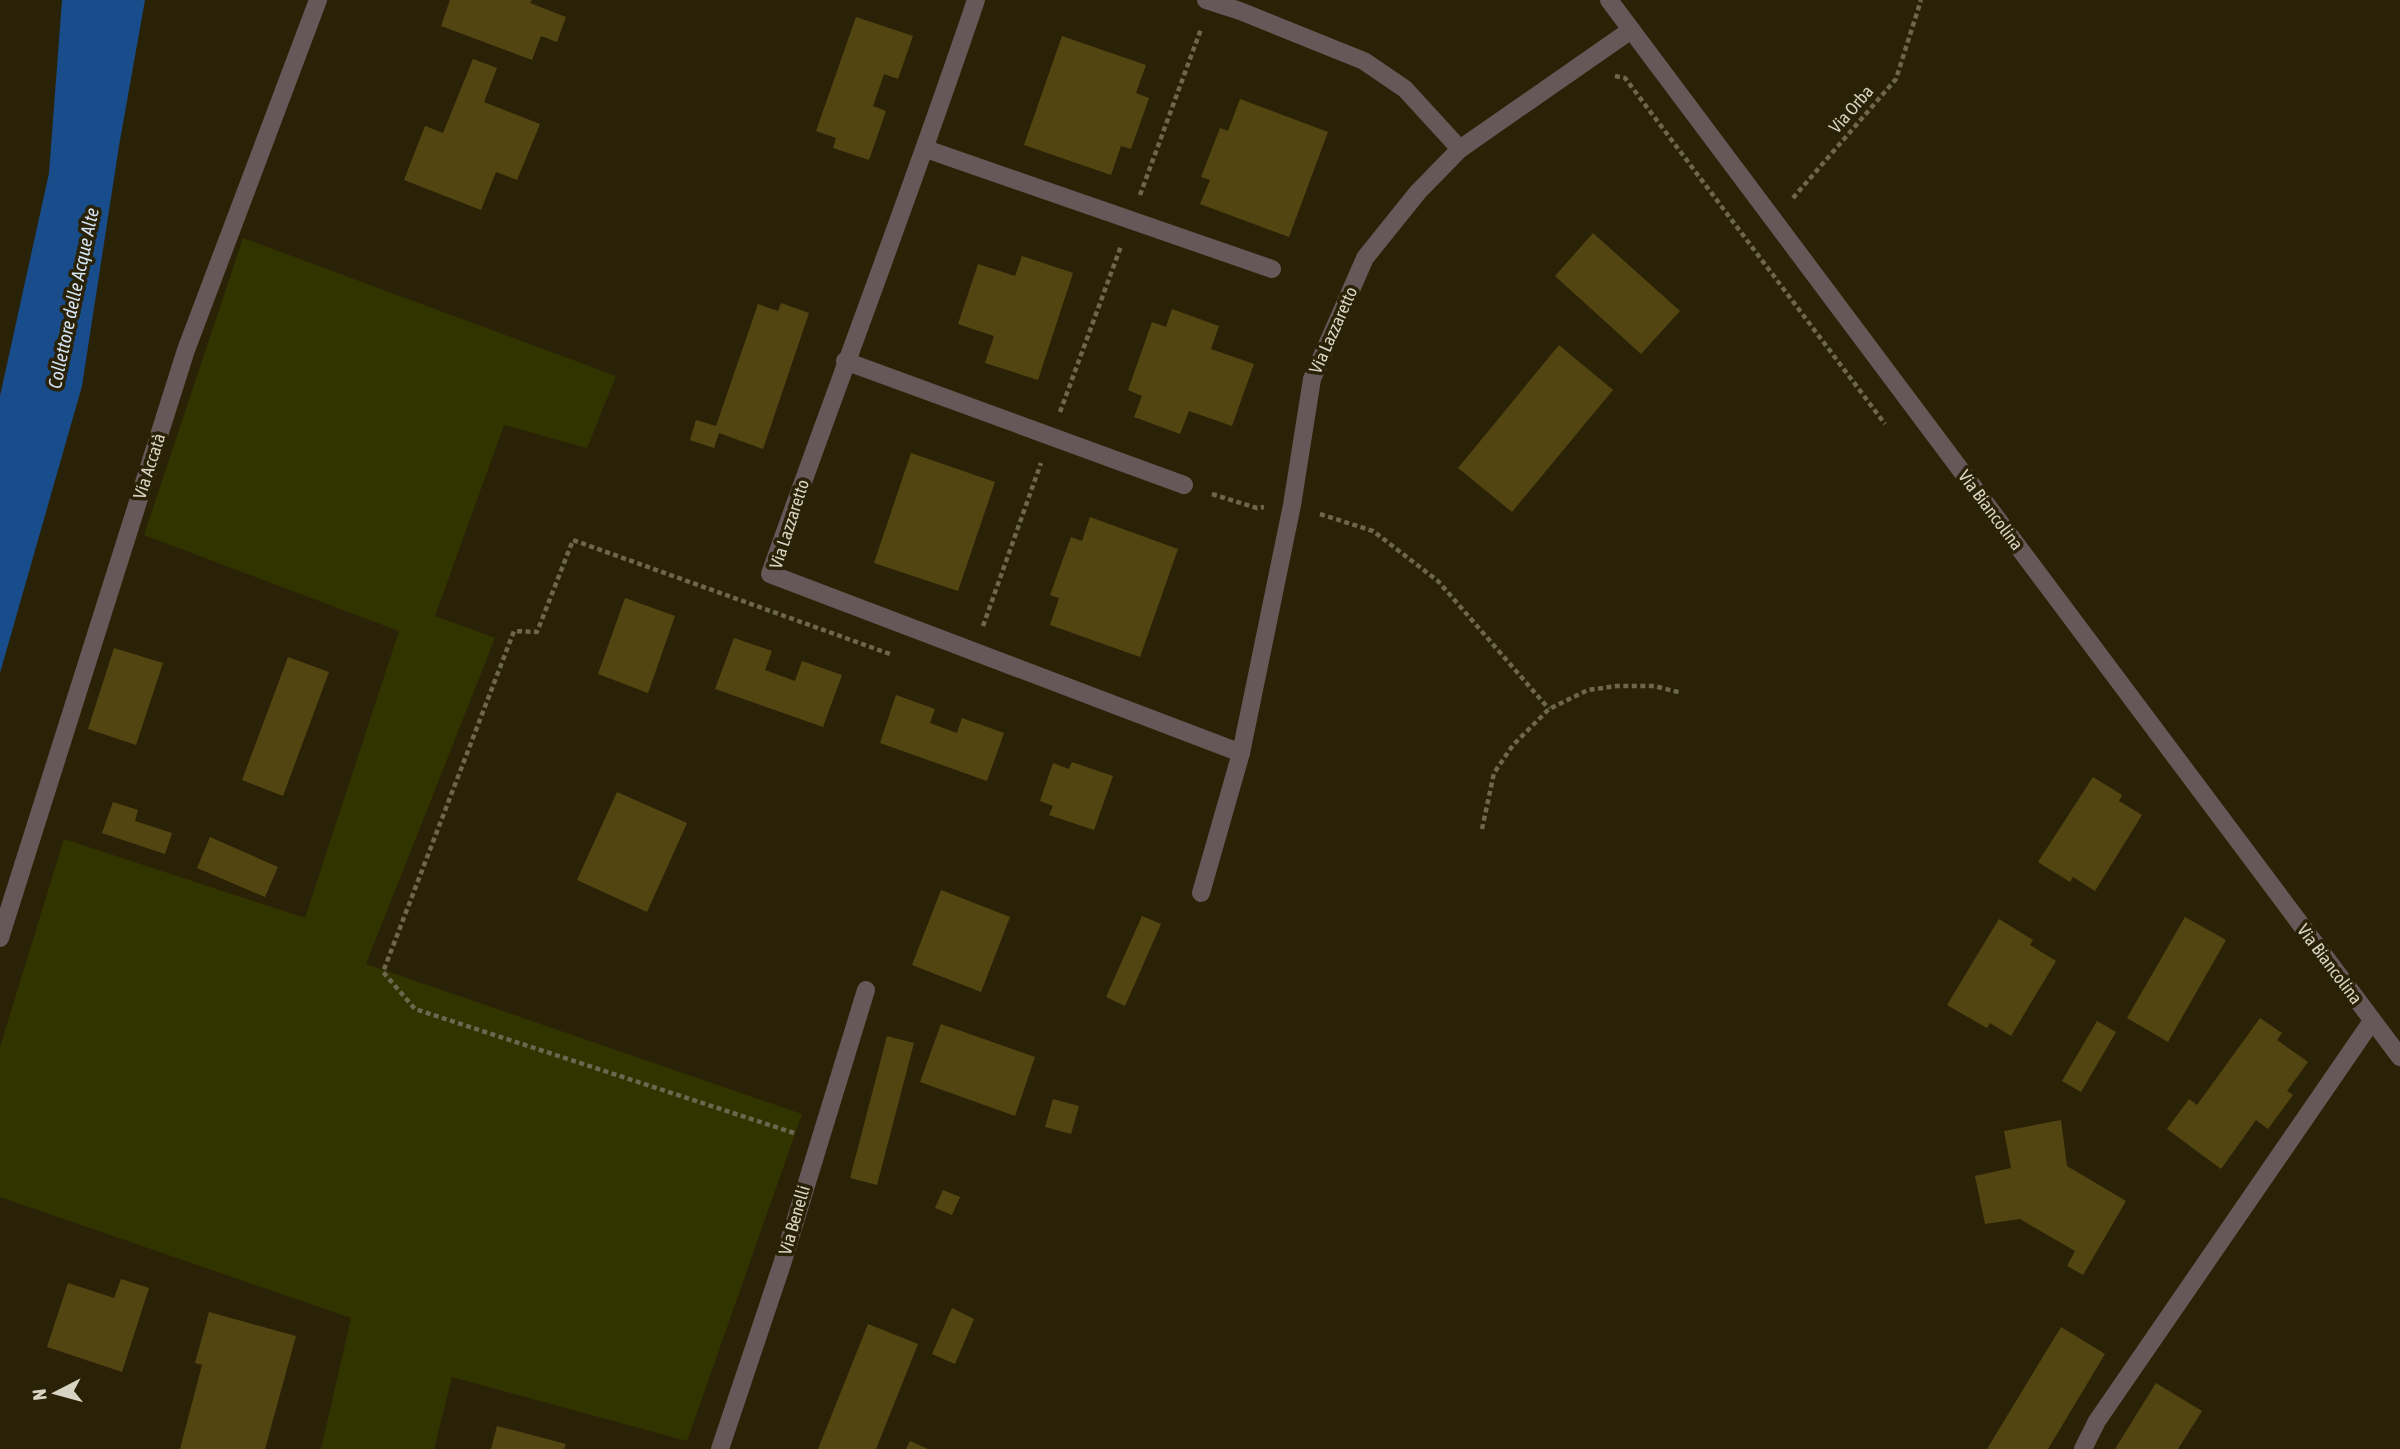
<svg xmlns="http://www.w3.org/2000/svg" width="2400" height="1449" font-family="'Asap Condensed',sans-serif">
<rect width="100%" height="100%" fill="#2a2206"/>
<polygon fill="#323400" points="243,238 616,376 587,448 504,425 435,616 495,638 366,964 802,1114 687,1441 452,1377 434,1449 321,1449 351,1318 0,1197 0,1047 64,839 305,918 399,631 144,535"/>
<polygon fill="#184c8a" points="62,0 145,0 119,146 82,386 0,673 0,396 49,173"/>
<g fill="#534512">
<polygon points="450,0 532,0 530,3 566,17 557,42 541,36 532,60 441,26"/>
<polygon points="856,17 913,36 898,79 884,74 873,106 886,111 869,160 833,148 836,138 816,131"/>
<polygon points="1062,36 1146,65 1136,93 1149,98 1131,149 1121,146 1111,175 1024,145"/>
<polygon points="473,59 497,68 484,102 540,124 517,180 496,172 481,210 404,180 425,126 443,133"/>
<polygon points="1240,99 1328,132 1289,237 1200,204 1210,180 1201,177 1220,128 1228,131"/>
<polygon points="1593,233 1680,311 1641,354 1555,276"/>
<polygon points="1022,256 1073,273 1038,380 985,363 994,336 958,324 978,264 1015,276"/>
<polygon points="781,303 809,313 763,449 719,433 714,448 690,440 696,420 716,426 758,304 778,311"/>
<polygon points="1172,309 1219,326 1211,349 1254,364 1232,426 1189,411 1180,434 1134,417 1142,396 1128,390 1152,322 1166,327"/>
<polygon points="1559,345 1613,390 1512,512 1458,468"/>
<polygon points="911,453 995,482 958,591 874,563"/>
<polygon points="1090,517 1178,549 1140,657 1050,625 1059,598 1050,595 1071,537 1082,541"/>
<polygon points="625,598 675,616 648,693 598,674"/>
<polygon points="734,638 772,651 765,670 795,681 802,661 842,675 823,727 715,689"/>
<polygon points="114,648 163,663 136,745 88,729"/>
<polygon points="288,657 329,672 283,796 242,780"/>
<polygon points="896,695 935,709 930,723 957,733 962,718 1004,733 987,781 880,743"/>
<polygon points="1072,762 1113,776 1094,830 1049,815 1053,806 1040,801 1053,763 1069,769"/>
<polygon points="2093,777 2122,795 2119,801 2142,815 2095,891 2073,877 2070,882 2038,862"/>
<polygon points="617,792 687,823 647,912 577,880"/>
<polygon points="113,802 138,810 135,821 172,833 165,854 102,833"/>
<polygon points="210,837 278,867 265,897 197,868"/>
<polygon points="941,890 1010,917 981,992 912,965"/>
<polygon points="1142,916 1161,924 1125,1006 1106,997"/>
<polygon points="2185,917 2226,940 2168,1042 2127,1018"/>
<polygon points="1999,919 2033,940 2030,945 2056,961 2011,1036 1990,1023 1987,1028 1947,1005"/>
<polygon points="2260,1018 2282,1033 2277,1040 2308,1062 2287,1091 2293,1095 2268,1129 2256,1120 2221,1169 2167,1129 2189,1099 2197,1105"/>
<polygon points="2097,1021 2116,1032 2081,1092 2062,1081"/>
<polygon points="941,1024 1035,1057 1015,1116 920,1082"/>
<polygon points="887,1036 914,1043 877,1185 850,1178"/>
<polygon points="1053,1099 1079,1106 1071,1134 1045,1127"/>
<polygon points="2061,1120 2067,1166 2126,1201 2083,1275 2067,1266 2075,1251 2020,1219 1985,1224 1975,1176 2011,1168 2004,1131"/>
<polygon points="943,1190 960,1197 952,1215 935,1208"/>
<polygon points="121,1279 149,1288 122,1372 47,1347 68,1283 114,1298"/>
<polygon points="952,1308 974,1319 955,1364 932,1354"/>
<polygon points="209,1312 296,1336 265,1449 180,1449 202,1365 195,1363"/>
<polygon points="868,1324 918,1344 876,1449 818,1449"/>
<polygon points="2061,1327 2105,1354 2048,1449 1987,1449"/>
<polygon points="2156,1383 2202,1411 2178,1449 2115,1449"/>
<polygon points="497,1426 566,1444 564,1449 491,1449"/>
<polygon points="910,1441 928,1449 906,1449"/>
</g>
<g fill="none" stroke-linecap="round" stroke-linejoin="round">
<g stroke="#6d674f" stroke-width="4.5" stroke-dasharray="5 3.5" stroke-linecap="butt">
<polyline points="1615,76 1625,78 1885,424"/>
<polyline points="1140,195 1201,29"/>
<polyline points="1793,198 1896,79 1921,0"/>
<polyline points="1060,412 1121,246"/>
<polyline points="1212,494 1257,508 1264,507"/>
<polyline points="1320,514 1373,531 1438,581 1549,709"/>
<polyline points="983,626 1041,463"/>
<polyline points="1482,829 1494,773 1513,745 1549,709 1588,690 1617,686 1654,686 1682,693"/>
<polyline points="794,1133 415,1009 383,972 514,631 537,632 573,540 890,654"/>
</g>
<g stroke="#665758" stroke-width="18">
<path d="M976,0C911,193 838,382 770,574L1241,753"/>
<polyline points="1206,0 1240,11 1364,61 1405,89 1460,149"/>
<polyline points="1609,0 2400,1057"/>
<polyline points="926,149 1272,269"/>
<polyline points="845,361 1184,485"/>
<polyline points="1201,893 1241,753 1292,505 1312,379 1365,258 1418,192 1460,149 1631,30"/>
<polyline points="0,938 186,350 318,0"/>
<polyline points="720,1449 782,1264 866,990"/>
<polyline points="2083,1449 2097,1421 2372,1021"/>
</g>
</g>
<g text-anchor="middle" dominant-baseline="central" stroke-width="7" stroke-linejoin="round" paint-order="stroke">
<g font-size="18" fill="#d8d4c4" stroke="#2a2206">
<text transform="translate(1851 109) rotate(-49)">Via Orba</text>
<text transform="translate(1333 330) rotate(-66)">Via Lazzaretto</text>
<text transform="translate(149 466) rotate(-72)">Via Accatà</text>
<text transform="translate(1991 510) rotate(53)">Via Biancolina</text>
<text transform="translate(789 524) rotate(-72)">Via Lazzaretto</text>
<text transform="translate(2330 964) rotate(53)">Via Biancolina</text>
<text transform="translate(794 1220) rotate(-74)">Via Benelli</text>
</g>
<g font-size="19" font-style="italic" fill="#d6e4f7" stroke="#2a2206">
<text transform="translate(73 298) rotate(-78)">Collettore delle Acque Alte</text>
</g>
</g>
<g transform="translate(56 1393) rotate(264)" stroke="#2a2206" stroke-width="5" paint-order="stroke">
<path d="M0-5L12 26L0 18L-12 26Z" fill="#d8d4c4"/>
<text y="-10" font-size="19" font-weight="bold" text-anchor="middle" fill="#d8d4c4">N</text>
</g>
</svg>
